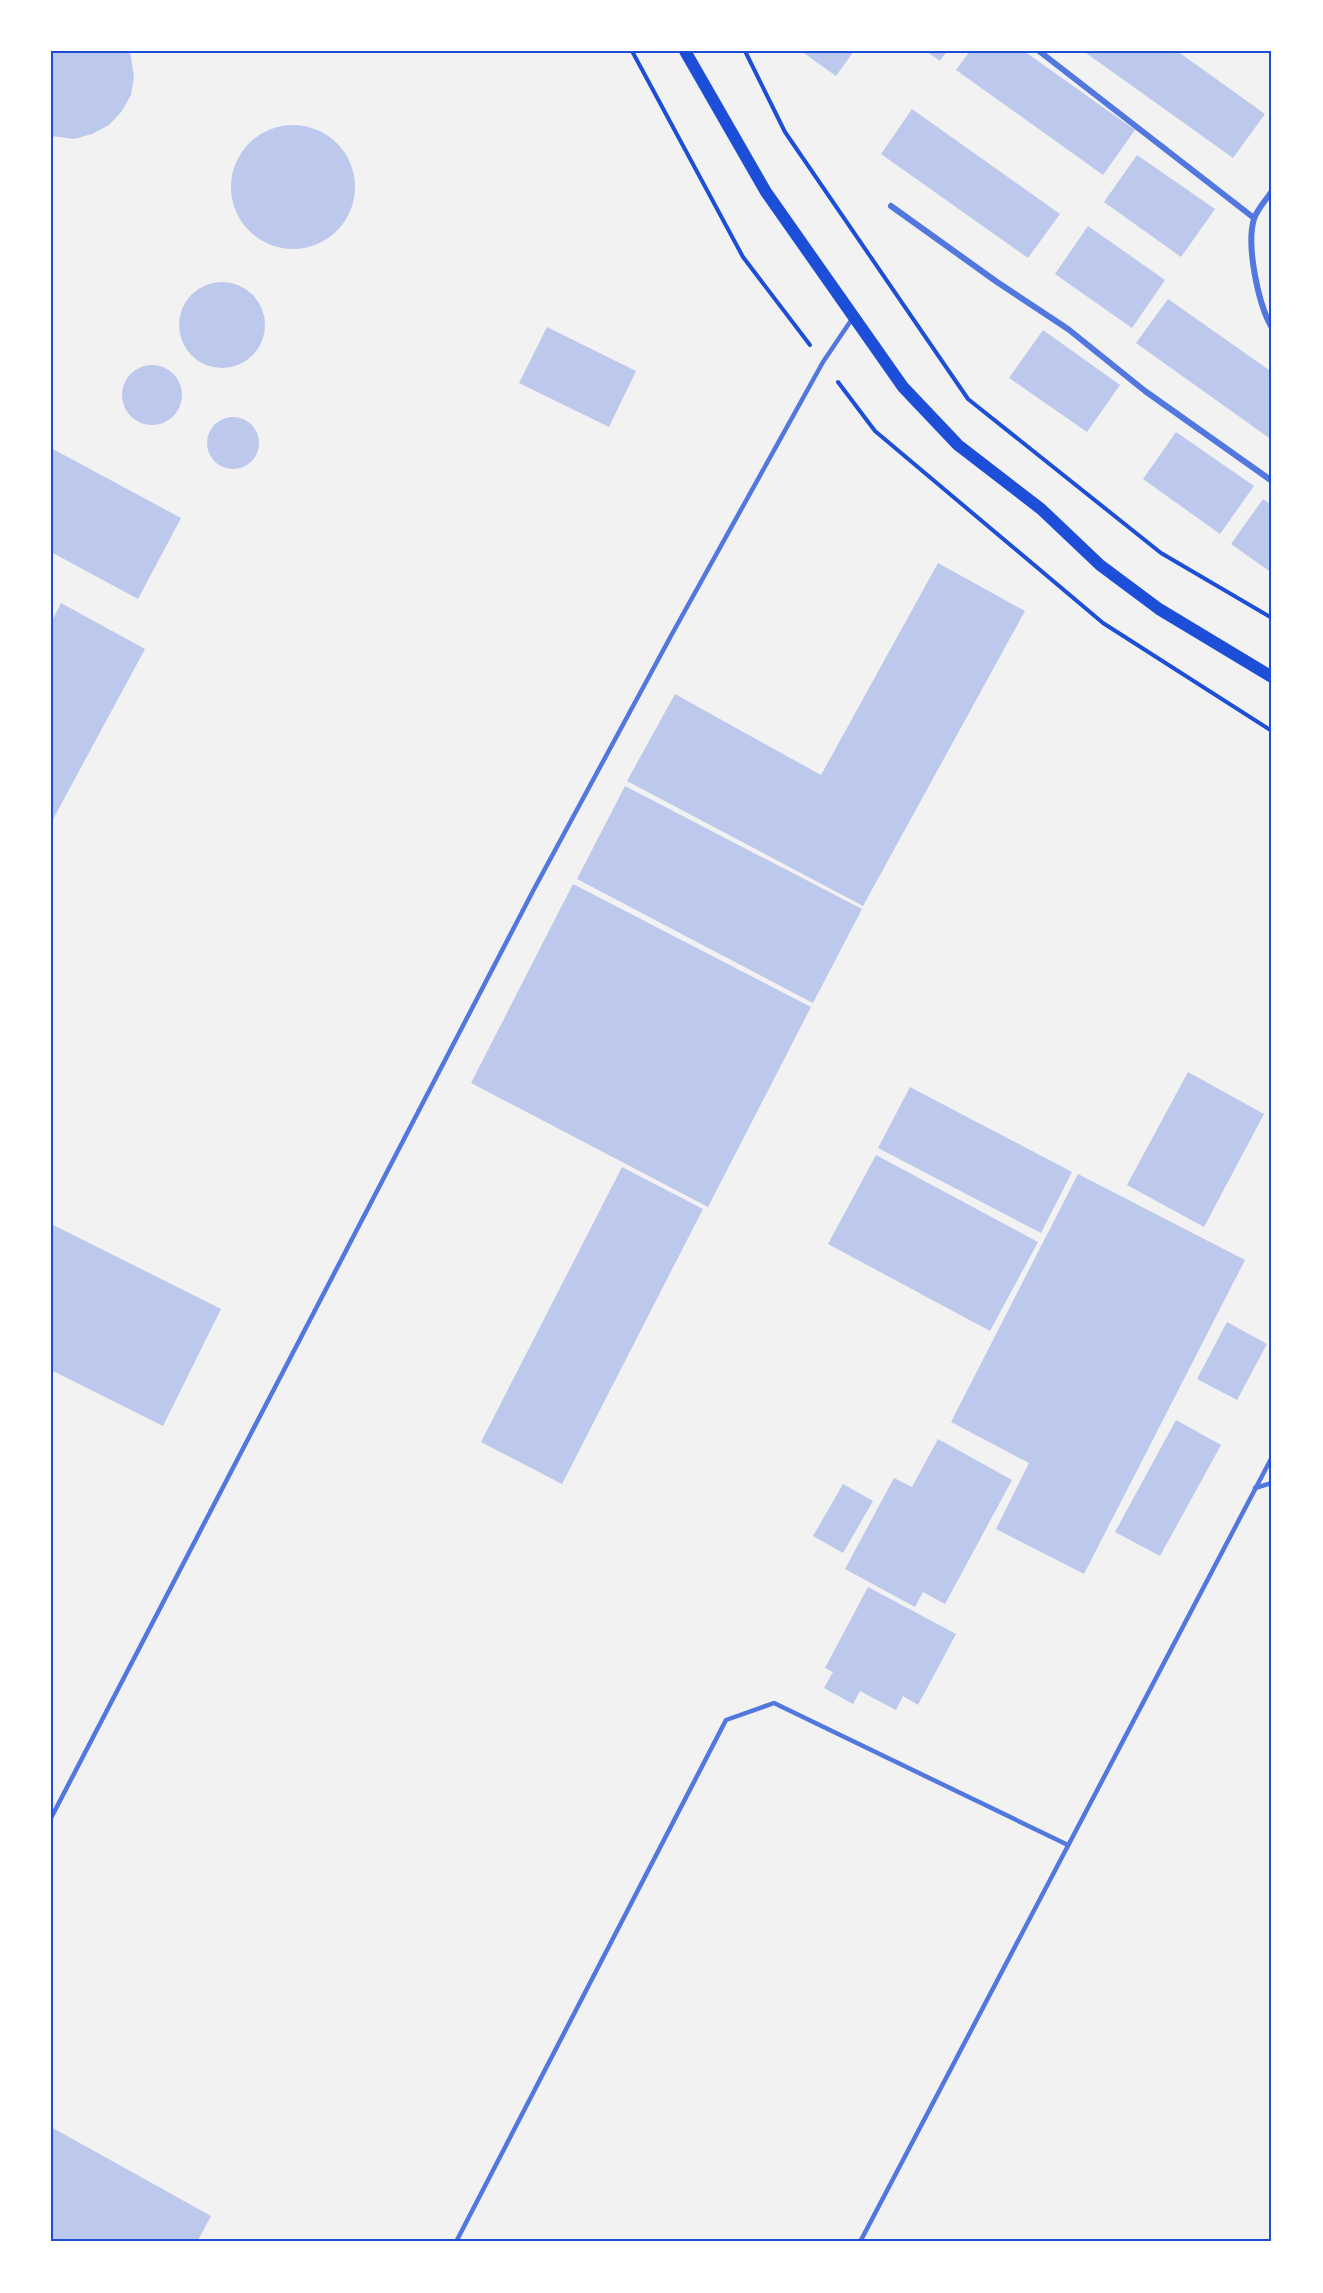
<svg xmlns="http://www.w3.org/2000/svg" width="1323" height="2293" font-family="'DejaVu Sans',sans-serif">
<rect width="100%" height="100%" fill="#f2f2f2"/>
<g fill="#bdc9ec">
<polygon points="51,51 130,51 134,77 131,95 122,111 109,125 92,134 74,139 51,136"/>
<polygon points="801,51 854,51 836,76"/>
<polygon points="926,51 947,51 940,61"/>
<polygon points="970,51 1024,51 1135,130 1103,175 956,70"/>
<polygon points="1087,51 1177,51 1265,114 1233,158 1086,53"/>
<polygon points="912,109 1060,214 1028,258 881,154"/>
<circle cx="293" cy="187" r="62"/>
<polygon points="1137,155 1215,209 1181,257 1104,202"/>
<polygon points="1088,226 1165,280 1132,328 1055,274"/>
<circle cx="222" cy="325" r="43"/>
<polygon points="1168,299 1272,372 1272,440 1136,343"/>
<polygon points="547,327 636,371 609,427 519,383"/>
<polygon points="1043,330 1120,385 1087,432 1009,378"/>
<circle cx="152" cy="395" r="30"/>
<circle cx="233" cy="443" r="26"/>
<polygon points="1176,432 1254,486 1220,534 1143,479"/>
<polygon points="51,448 181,518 138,599 51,552"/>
<polygon points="1263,499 1272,505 1272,573 1231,544"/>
<polygon points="938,563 1025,611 863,906 627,781 675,694 821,775"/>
<polygon points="61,603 145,649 51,823 51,623"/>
<polygon points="625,786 862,909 813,1003 577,879"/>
<polygon points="573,884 811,1007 708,1207 471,1083"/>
<polygon points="1188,1072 1264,1114 1204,1227 1127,1185"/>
<polygon points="910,1087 1072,1172 1041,1233 878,1148"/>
<polygon points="876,1155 1038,1242 990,1331 828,1244"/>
<polygon points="622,1167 703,1209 562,1484 481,1442"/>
<polygon points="1078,1174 1245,1260 1084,1574 996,1529 1029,1463 951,1422"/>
<polygon points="51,1224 221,1309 163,1426 51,1370"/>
<polygon points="1227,1322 1267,1344 1237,1400 1197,1379"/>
<polygon points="1176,1420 1221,1445 1160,1556 1115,1532"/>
<polygon points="938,1439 1012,1480 945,1604 923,1592 915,1607 845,1569 894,1478 912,1487"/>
<polygon points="843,1484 873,1501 843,1553 813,1536"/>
<polygon points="868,1587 956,1634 918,1705 903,1696 896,1710 860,1691 853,1704 824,1688 833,1672 825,1668"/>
<polygon points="51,2127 211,2216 197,2242 51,2242"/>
</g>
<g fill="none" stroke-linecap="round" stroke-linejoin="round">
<g stroke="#1d4ed8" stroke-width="4">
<polyline points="632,51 743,257 810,345"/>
<polyline points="745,51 785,132 968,399 1161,553 1272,618"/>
<polyline points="838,382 875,431 1103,623 1272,731"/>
</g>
<g stroke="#5277de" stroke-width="4.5">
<polyline points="1255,1488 1272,1483"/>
<polyline points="51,1818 533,891 672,634 823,362 852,319"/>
<polyline points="456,2242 726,1720 774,1703 1068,1845"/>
<polyline points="860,2242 1272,1457"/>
</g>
<g stroke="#5277de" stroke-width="6">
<polyline points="1039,51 1254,218"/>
<path d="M1272,191C1267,199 1257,209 1254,219C1246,245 1258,304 1272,328"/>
<polyline points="891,206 997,282 1068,329 1145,391 1272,481"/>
</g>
<polyline stroke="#1d4ed8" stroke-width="12" points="685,51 766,192 903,387 958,445 1041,509 1100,565 1159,609 1272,677"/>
</g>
<rect width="1323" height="2293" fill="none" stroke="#ffffff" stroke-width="105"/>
<rect x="52" y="52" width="1218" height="2188" fill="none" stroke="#1d4ed8" stroke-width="2"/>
</svg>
